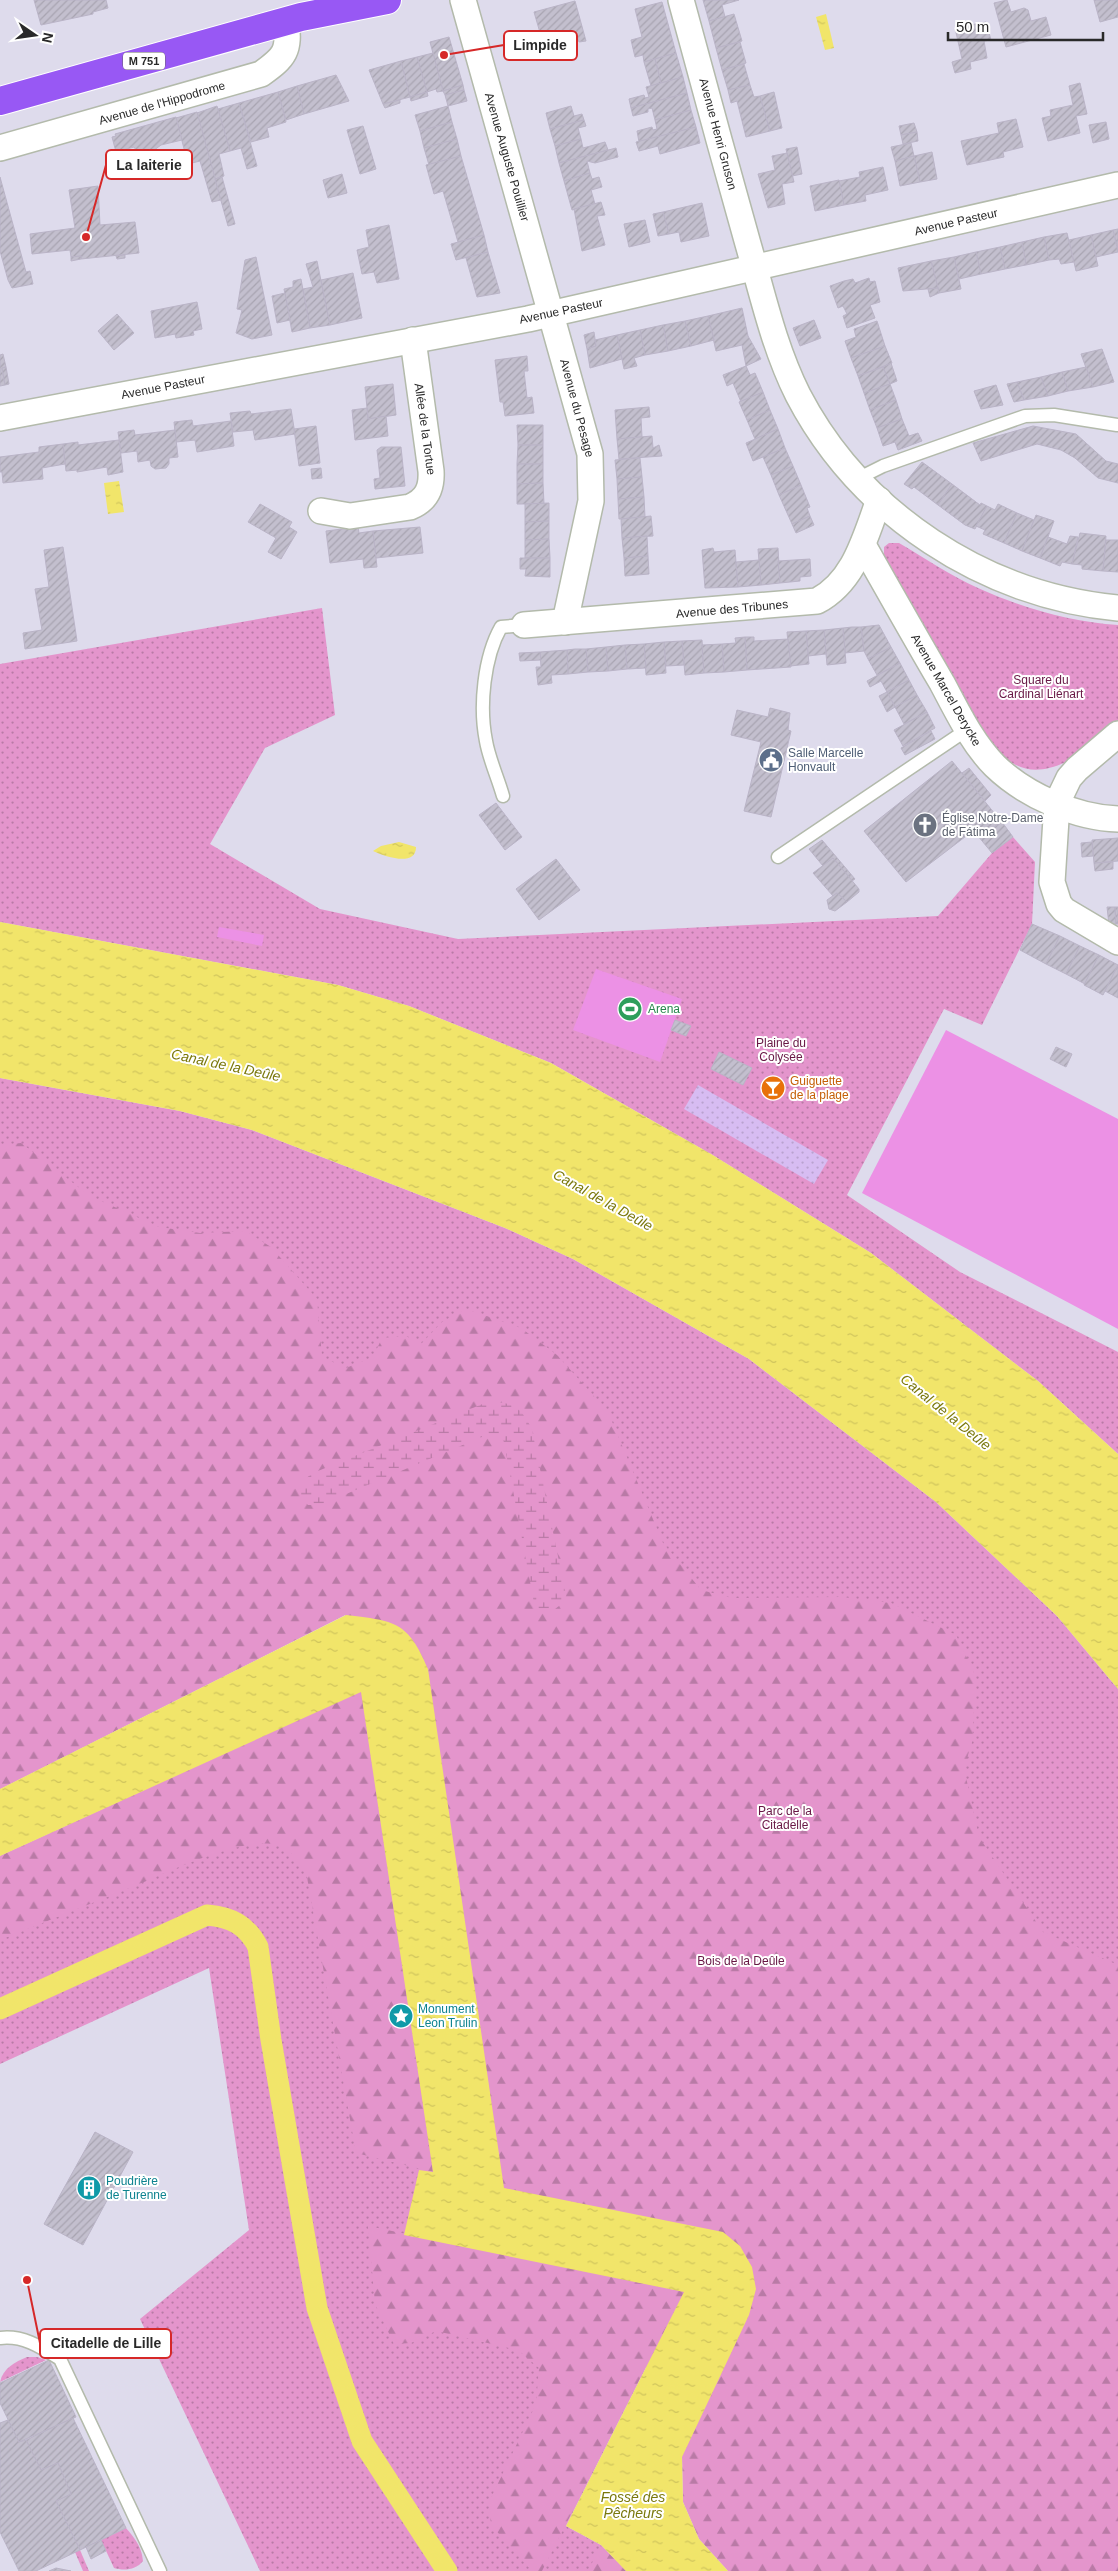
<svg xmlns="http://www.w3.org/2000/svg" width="1118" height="2571" font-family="Helvetica,sans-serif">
<defs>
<pattern id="grass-dots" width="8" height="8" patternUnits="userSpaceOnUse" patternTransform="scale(1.25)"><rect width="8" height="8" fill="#e495cc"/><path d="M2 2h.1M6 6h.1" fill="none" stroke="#b97aa6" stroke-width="1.8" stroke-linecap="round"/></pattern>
<pattern id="forest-firs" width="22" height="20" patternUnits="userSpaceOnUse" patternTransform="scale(1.25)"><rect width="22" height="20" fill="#e495cc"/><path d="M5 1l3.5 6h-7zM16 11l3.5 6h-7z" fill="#b97aa6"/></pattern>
<pattern id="wetland-marsh" width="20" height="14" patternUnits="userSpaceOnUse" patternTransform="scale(1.25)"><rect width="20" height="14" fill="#e495cc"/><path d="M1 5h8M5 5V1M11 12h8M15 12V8" fill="none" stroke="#b97aa6"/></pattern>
<pattern id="sand-dots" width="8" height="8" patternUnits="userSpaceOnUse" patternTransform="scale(1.25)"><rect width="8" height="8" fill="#d7bcf2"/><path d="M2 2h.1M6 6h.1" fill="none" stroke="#b9a2d0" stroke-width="1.8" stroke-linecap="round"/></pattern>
<pattern id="water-ripples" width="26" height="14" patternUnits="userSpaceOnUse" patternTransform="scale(1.25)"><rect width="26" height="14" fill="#f1e56a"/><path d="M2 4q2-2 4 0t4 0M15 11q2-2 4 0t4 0" fill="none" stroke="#cfc45c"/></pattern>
<pattern id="building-hatch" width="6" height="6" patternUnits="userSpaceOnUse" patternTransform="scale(1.25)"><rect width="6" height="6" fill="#c3bfce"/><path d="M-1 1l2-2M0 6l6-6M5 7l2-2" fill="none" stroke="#a8a4b1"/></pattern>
</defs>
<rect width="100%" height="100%" fill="#dedbec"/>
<g fill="url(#grass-dots)">
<path d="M889,543H899C925,558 951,576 978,588C1022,608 1071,622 1118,625V720L1066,762C1031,778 1012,768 988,742L884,556V547Z"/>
<polygon points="322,608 335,715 265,748 210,844 320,909 458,939 938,916 992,853 1013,837 1035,862 1032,924 982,1025 944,1009 847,1195 960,1272 1118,1352 1118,1454 1038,1381 871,1253 711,1154 551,1063 409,1006 338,985 0,922 0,664"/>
<polygon points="0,1078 180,1111 252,1130 505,1228 573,1259 749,1359 936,1502 1057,1616 1118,1689 1118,2571 728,2571 345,1615 0,1789"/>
<polygon points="361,1691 684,2292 566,2526 601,2545 626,2571 260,2571 140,2319 249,2230 209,1968 0,2064 0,1856"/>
<path d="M27,2357H37L46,2360L0,2382C3,2368 15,2362 27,2357Z"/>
<path d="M126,2528C135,2538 142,2548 143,2561C136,2570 124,2571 114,2568L101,2540Z"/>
<polygon points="80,2550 89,2571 83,2571 75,2552"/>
</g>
<g fill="url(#forest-firs)">
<polygon points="21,1143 90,1196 159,1227 200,1233 245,1231 271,1247 317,1299 322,1357 346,1368 373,1357 382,1338 406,1336 421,1344 442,1322 466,1309 521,1328 557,1355 608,1412 663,1543 701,1590 732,1598 842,1597 891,1603 956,1635 976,1677 972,1742 964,1768 979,1837 1043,1932 1118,1965 1118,2571 728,2571 699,2539 683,2502 682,2457 749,2315 556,2200 504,2188 497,2154 345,1615 0,1789 0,1145"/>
<path d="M361,1691L433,2172L356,2153L307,1877C300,1864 293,1849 277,1845C241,1836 167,1873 132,1887C88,1905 44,1922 0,1940V1856Z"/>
<polygon points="368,2226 684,2292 542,2571 532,2571 491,2525 489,2502 536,2404 539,2368 518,2350 436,2331 411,2343 394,2344 375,2304"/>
<polygon points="601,2545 626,2571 588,2571"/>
</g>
<path fill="url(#wetland-marsh)" d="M497,1402C517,1404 524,1412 532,1430L566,1595L563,1603L551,1612L539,1609L534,1603L504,1442L499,1434H489L320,1505H308L300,1496L301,1482L313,1473L485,1403Z"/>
<polygon fill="url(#sand-dots)" points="698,1085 828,1160 814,1184 684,1109"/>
<g fill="#ec91e5">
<polygon points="219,927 264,935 262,946 217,937"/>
<polygon points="596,969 682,999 660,1062 573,1030"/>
<polygon points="946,1030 1118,1119 1118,1329 862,1193"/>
</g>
<g fill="url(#water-ripples)">
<polygon points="826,14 834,48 825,50 816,17"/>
<polygon points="119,481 124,512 108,514 104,483"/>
<path d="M399,842L416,847C416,867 386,857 373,851L381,846Z"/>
<polygon points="0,922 338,985 409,1006 551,1063 711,1154 871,1253 1038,1381 1118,1454 1118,1689 1057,1616 936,1502 749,1359 573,1259 505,1228 252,1130 180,1111 0,1078"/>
<path d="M346,1615C395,1621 408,1621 428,1669L504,2188L723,2232L740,2246L752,2267L756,2289L749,2315L682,2457L683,2502L699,2539L728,2571H626L601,2545L566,2526L684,2292L404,2235L419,2170L433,2172L361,1692L0,1856V1789Z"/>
</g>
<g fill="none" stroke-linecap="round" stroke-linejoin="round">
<path stroke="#f1e56a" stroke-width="21" d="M0,2009L207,1915C231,1917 247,1925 258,1947L271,2040L317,2308L362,2441L447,2571"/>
</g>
<g fill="url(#building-hatch)" stroke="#bab4c7">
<polygon points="34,0 106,0 108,8 93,12 93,14 41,25"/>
<polygon points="703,0 739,0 722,5 725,17 709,21"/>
<polygon points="1007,0 1011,12 1024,8 1028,10 1031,21 1046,17 1051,35 1006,47 994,3"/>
<polygon points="1094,0 1118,0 1118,17 1100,22"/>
<polygon points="575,1 586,41 579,42 576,34 543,43 534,12"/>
<polygon points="662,2 676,53 644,62 643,55 635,57 631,40 642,37 635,9"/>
<polygon points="734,14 742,41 716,48 709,21"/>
<polygon points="986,22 991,40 984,41 987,58 970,62 971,69 955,73 952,62 962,59 955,28"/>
<polygon points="449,37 463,85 443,91 430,42"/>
<polygon points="740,42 746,63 722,70 716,48"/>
<polygon points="433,53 443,91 437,92 436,89 427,92 417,57"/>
<polygon points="676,53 683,77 661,83 655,59"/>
<polygon points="417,57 427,92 410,97 401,61"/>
<polygon points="655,59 661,83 651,86 644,62"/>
<polygon points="401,61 410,97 383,104 369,70"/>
<polygon points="744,64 750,85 728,90 722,70"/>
<polygon points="336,75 349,101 304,114 297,86"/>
<polygon points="683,77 687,93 631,108 629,99 644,95 645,98 649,97 646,87"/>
<polygon points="1080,83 1087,114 1076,116 1080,133 1048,141 1042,118 1051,116 1050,110 1073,105 1069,86"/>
<polygon points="463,85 464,90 445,95 443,91"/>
<polygon points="750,85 754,97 760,96 770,131 746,137 737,101 731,103 728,90"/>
<polygon points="297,86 304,114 286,120 278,92"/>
<polygon points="464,90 467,101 448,106 445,95"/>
<polygon points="278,92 286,122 267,128 269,137 251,142 239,103"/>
<polygon points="427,92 428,96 411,101 410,97"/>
<polygon points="774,92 782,128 770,131 760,96"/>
<polygon points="687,93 691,110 655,120 652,108 648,109 648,112 633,116 631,108"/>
<polygon points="400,100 400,103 385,108 383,104"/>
<polygon points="239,103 257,166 247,169 241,148 230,151 218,109"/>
<polygon points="217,106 230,151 219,154 224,176 215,179 197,113"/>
<polygon points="448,106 452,122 420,131 415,115"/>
<polygon points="571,106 574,116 582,114 584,120 550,129 546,113"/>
<polygon points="691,110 696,127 639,142 637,131 652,127 653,130 657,129 655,120"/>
<polygon points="197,112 221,200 212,202 200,161 188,164 176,118"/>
<polygon points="176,117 182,140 161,145 142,159 134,147 116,152 112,137 116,136 115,134"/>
<polygon points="1016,119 1023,147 1003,152 1004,157 967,165 961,141 999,133 997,123"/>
<polygon points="584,120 586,126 578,128 581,139 555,146 550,129"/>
<polygon points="452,122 457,139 424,148 420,131"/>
<polygon points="1106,122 1109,139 1093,143 1089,125"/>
<polygon points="914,123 917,132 901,135 899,126"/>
<polygon points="363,126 376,169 360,174 347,130"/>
<polygon points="696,127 700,143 660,154 658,146 639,151 636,142"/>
<polygon points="917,132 918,141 903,144 901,135"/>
<polygon points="457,139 461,156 429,165 424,148"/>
<polygon points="581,139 583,148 605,142 608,150 559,163 555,146"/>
<polygon points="911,143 914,156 895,161 891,147"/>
<polygon points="797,147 802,174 792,176 786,149"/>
<polygon points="616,148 618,157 595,163 587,161 590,173 564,181 559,163"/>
<polygon points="932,152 937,179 920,182 914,156"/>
<polygon points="787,153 794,182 782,184 785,204 768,208 758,174 775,170 772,156"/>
<polygon points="461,156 484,235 458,242 443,191 434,194 426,165"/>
<polygon points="914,156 920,182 900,186 895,161"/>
<polygon points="883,167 888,190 865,195 866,201 844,205 839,181 860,177 859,172"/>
<polygon points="590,173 592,179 599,177 602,187 591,190 595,204 572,210 564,181"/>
<polygon points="342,174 347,193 328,198 323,180"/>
<polygon points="0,177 26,272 30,271 33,284 12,288 8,280 0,251"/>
<polygon points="222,177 235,224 228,226 215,179"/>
<polygon points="839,180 844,205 815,211 810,186"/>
<polygon points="98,186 100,225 135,222 139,253 81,259 81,256 71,257 70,250 32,254 30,234 75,228 69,190"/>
<polygon points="601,202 605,215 597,216 605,245 582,251 574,209"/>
<polygon points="702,203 709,236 681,242 679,232 669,234 663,212"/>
<polygon points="663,212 669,234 658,236 653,214"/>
<polygon points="645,220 650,242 629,247 624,224"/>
<polygon points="389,225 399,279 377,283 374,272 362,274 357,250 369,247 366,230"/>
<polygon points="1118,229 1118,249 1113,230"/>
<polygon points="1113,230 1118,252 1096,257 1091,235"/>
<polygon points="1067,233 1074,262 1061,264 1059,259 1049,260 1044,237"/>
<polygon points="484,235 488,252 456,260 451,244"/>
<polygon points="1091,235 1098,266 1076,271 1069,240"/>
<polygon points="1044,237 1049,260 1026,265 1022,242"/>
<polygon points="1022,242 1026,265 1005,269 1000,247"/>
<polygon points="1000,247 1005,269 981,274 976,252"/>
<polygon points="488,252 500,293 477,297 466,258"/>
<polygon points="976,252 981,274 959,279 954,257"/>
<polygon points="125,255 125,258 117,259 116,256"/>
<polygon points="81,256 81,259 71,261 71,257"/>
<polygon points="256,257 272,335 252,339 236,333 242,310 237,309 245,260"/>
<polygon points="954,257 961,289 939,293 931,261"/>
<polygon points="317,261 330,325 310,328 303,289 313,287 306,264"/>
<polygon points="931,261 938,288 903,291 898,268"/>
<polygon points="353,273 362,318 330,325 321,280"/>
<polygon points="869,278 870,282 875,281 880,302 870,305 875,318 847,328 843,316 847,314 843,306 838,308 830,286 844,281 853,279 855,283"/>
<polygon points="301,279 310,328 292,332 284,289 293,287 293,281"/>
<polygon points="938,288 939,293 930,297 928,289"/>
<polygon points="285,293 290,320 277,323 272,296"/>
<polygon points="197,302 202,329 193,331 194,335 176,338 175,334 155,338 151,311"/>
<polygon points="742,308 748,336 761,359 746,366 742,345 716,351 708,316"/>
<polygon points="117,314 134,333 114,350 98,331"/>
<polygon points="708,316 714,340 691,346 685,321"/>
<polygon points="814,320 821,338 800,346 793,328"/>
<polygon points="685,321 691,346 668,351 663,325"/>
<polygon points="877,321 885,346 851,358 845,341 856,337 854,329"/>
<polygon points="663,325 668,351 645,355 640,330"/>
<polygon points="640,330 645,355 634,358 637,366 624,369 617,335"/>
<polygon points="594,332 596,346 587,349 584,335"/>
<polygon points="617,335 622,359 590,368 587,349 596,346 595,340"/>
<polygon points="885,346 892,363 858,376 851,358"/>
<polygon points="1102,349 1114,382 1093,387 1081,354"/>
<polygon points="3,354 6,367 2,368 5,385 0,386 0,355"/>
<polygon points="527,356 528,371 524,371 527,398 532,397 534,413 505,416 503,402 500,402 495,360"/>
<polygon points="891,363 897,381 890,384 883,367"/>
<polygon points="746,366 750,375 755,373 763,392 741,402 733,383 727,386 723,375"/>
<polygon points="6,367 9,384 5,385 2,368"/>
<polygon points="883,367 890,384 864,393 858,376"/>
<polygon points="1086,367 1093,387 1068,391 1062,372"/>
<polygon points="1062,372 1068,391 1048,396 1041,377"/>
<polygon points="1041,377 1048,396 1024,400 1017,382"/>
<polygon points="1017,382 1024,400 1014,402 1007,384"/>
<polygon points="393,384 396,415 368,419 365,387"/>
<polygon points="890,384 896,400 870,410 864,393"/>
<polygon points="996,385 1003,405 981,409 974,391"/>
<polygon points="763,392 770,410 747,420 739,402"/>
<polygon points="896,400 902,419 877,428 870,410"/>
<polygon points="649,407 650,417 641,418 642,437 617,439 615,410"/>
<polygon points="367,408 368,419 386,416 388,436 355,440 352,410"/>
<polygon points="291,409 295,434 255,440 253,430 233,432 230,413 250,411 251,414"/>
<polygon points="770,410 778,429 755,439 747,420"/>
<polygon points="902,419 909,436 918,433 922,441 898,450 895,442 883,446 877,428"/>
<polygon points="192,420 193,426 231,421 234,446 197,452 195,440 176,442 174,422"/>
<polygon points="517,425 543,425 543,445 518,445"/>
<polygon points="316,426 320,463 299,466 294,429"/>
<polygon points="1033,426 1076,434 1106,461 1118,464 1118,483 1098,478 1075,458 1061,450 1037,444 981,461 973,443"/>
<polygon points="778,429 785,448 753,461 746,443"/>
<polygon points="134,430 135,435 175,430 178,457 169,458 169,464 166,468 155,469 151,466 150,460 138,462 137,451 121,453 118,432"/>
<polygon points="652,436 653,448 659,445 662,456 619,459 617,439"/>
<polygon points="119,440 123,472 108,475 107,467 77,472 77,470 66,471 63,444 78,442 78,445"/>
<polygon points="63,444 65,464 42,468 43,479 3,483 2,472 0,472 0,457 39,452 39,447"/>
<polygon points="518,445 543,445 543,464 517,464"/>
<polygon points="381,447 401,447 405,486 375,489 374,479 380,478 377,450"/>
<polygon points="785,448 793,466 771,475 763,457"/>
<polygon points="640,458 642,477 617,479 615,460"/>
<polygon points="922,462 952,484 938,505 914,487 912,489 904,484"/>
<polygon points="517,464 543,464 543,483 517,484"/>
<polygon points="793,466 801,485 779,495 771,475"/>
<polygon points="321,468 322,478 312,479 311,469"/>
<polygon points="642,477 644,497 618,499 617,479"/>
<polygon points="543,483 544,504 517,504 517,484"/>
<polygon points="952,484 980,505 981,503 987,506 975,529 965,525 938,505"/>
<polygon points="801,485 810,507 807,508 810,516 792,524 779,495"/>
<polygon points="644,497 645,517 619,519 618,499"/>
<polygon points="549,503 549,521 525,522 525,504"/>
<polygon points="260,504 292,522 289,527 297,532 281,559 268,552 276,538 248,522"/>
<polygon points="998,504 1017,513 1004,543 983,534 985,530 976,526 987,506 995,510"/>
<polygon points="1017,513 1034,520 1022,551 1004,543"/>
<polygon points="1036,515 1054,521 1040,558 1022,551"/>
<polygon points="651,516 653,536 622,538 621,519"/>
<polygon points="810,516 814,525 796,533 792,524"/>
<polygon points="549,521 549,539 525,540 525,522"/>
<polygon points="358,527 359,533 373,531 377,567 364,568 363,559 330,563 326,531"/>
<polygon points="420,527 423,553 376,558 373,531"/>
<polygon points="1080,533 1106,536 1103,571 1082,569 1082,565 1072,564"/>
<polygon points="647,536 648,556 624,558 622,538"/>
<polygon points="1070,536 1078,537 1072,564 1062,562 1060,566 1040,558 1048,537 1067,544"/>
<polygon points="549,539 550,558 525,558 525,540"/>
<polygon points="1106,540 1118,540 1118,572 1103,571"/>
<polygon points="63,547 77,641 25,649 23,633 42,630 35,589 49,587 44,550"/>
<polygon points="713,548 714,552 735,550 738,587 705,588 702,550"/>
<polygon points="778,548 780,583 761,585 758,549"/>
<polygon points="648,556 649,574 625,576 624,558"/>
<polygon points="520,558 550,558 550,577 525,576 526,569 520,569"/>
<polygon points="810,559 811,576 800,577 800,581 780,583 778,561"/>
<polygon points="759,560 761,585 738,587 736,562"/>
<polygon points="879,625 891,647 868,659 864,651 861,627"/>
<polygon points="852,627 861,627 864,651 845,653 843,628"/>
<polygon points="843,628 846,663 827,665 824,630"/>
<polygon points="824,630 826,654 808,656 806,631"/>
<polygon points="806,631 809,664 790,666 787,632"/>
<polygon points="745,637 754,637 754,641 788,639 791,667 747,670"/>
<polygon points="745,637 747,670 724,672 722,644 736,643 735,638"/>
<polygon points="702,640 704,673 685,675 682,641"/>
<polygon points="682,641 684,665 666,666 664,642"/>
<polygon points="664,642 666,673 646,675 644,644"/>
<polygon points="644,644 646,668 627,669 625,645"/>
<polygon points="722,644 724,672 704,673 702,645"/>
<polygon points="625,645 627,669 608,671 606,647"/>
<polygon points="606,647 608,671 588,672 586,649"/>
<polygon points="891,647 900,663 877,675 868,659"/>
<polygon points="575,649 586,649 588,672 568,674 567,650"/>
<polygon points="567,650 568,674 551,675 552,683 538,685 536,667 541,667 540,652"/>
<polygon points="540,652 541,660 520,661 519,653"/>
<polygon points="900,663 909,680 887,692 881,681 870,687 867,681"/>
<polygon points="909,680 917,695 895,707 887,692"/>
<polygon points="887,692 895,707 887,712 879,696"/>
<polygon points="917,695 927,712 904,724 895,707"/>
<polygon points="770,708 790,713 788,730 791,731 771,817 744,811 761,742 731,735 737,710 768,717"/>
<polygon points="927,712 935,728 903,746 894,730"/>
<polygon points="931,731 935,739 905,755 901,748"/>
<polygon points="952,761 995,814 906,882 864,831"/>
<polygon points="969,768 991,795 985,801 962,773"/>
<polygon points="496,803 522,837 505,850 479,815"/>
<polygon points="995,814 1002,822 991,829 985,820"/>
<polygon points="985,820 991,829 1002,822 1013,837 992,853 973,830"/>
<polygon points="1118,838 1118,861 1094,863 1092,840"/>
<polygon points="822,840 855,879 852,881 833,858 823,866 809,849"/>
<polygon points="1092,842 1093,856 1082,857 1081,843"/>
<polygon points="833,858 859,889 859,892 847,902 837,893 833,896 813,873"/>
<polygon points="556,859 580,890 539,920 516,889"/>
<polygon points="1113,862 1113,869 1095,871 1094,863"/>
<polygon points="837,893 847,902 835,911 829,909 827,900"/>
<polygon points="1107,907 1115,907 1116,924 1109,925"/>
<polygon points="1115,907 1118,907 1118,924 1116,924"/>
<polygon points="1032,924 1060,936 1046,964 1020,950"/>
<polygon points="1060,936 1080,946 1066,974 1046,964"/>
<polygon points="1080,946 1099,955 1085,984 1066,974"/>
<polygon points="1099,955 1118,965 1103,995 1084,985"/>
<polygon points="1118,965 1118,998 1105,991"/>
<polygon points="675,1020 691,1026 686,1036 671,1030"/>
<polygon points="1056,1047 1072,1054 1066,1067 1050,1059"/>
<polygon points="719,1052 752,1068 743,1085 711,1069"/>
<polygon points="95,2132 133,2152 83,2245 44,2224"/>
<polygon points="49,2360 76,2417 19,2442 0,2403 0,2383"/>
<polygon points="73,2418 126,2528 80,2550 56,2501 71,2494 58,2463 41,2470 26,2440"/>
<polygon points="8,2420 19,2442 26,2440 41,2470 58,2463 71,2494 56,2501 80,2550 36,2571 19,2571 0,2532 0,2423"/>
<polygon points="101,2540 106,2551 91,2559 86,2547"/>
<polygon points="56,2568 71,2571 49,2571"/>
</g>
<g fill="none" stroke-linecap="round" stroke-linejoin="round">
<defs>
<g id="service">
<polyline points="857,479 883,466 1025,416 1054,415 1117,425"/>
<path d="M503,796C498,778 489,759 486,741C479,706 484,657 501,627L524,625"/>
<polyline points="778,857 968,729"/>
<path d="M0,2338C23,2335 41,2347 60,2359L160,2571"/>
</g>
<g id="minor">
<polyline points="463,0 590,454 591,501 565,622"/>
<path d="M681,0C703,81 725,163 748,244C763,296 774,347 798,395C860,514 985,596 1118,608"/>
<path d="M0,148L261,74C285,57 290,51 286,21"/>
<polyline points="0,418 528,319 1118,185"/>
<path d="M321,511L350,516L410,507C427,500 432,488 431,471L413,340"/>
<path d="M863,545C889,591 915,637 942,683C957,711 972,743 995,766C1025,795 1076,818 1118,819"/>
<path d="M524,625L817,601C855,581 865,537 879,500"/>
<polyline points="1118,734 1077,769 1069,778 1057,803 1052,882 1059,904 1064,910 1118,942"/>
</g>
<polyline id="primary" points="0,101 301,17 387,0"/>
</defs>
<use href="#service" stroke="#b3baab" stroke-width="15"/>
<use href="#minor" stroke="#b3baab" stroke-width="28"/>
<use href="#primary" stroke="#fff" stroke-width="30"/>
<use href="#service" stroke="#fff" stroke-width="12"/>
<use href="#minor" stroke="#fff" stroke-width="25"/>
<use href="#primary" stroke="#9858f4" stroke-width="28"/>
</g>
<defs>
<symbol id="civic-disc" viewBox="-11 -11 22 22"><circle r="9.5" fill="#5c6f8a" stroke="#fff"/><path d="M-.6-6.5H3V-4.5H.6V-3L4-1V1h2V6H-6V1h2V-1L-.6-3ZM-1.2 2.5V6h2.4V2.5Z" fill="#fff"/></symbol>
<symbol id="church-disc" viewBox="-11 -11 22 22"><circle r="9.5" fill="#6b7280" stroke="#fff"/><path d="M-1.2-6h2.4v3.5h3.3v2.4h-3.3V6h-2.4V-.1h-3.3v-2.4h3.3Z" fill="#fff"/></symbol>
<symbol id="stadium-disc" viewBox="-11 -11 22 22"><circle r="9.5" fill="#2e9e5b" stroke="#fff"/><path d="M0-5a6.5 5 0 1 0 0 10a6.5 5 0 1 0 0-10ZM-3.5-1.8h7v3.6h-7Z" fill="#fff"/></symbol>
<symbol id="bar-disc" viewBox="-11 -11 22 22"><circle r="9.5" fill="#e8710a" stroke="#fff"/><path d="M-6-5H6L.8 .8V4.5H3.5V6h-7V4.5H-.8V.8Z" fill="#fff"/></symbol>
<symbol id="sight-disc" viewBox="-11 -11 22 22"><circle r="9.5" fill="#0f9aa8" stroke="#fff"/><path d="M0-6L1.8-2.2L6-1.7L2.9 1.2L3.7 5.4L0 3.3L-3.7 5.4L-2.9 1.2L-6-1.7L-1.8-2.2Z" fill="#fff"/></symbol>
<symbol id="building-disc" viewBox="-11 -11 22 22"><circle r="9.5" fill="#0f9aa8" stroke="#fff"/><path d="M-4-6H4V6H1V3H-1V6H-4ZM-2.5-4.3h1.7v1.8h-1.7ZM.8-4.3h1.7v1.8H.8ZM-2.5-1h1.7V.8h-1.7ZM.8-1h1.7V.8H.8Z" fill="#fff"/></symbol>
</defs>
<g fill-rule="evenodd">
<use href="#civic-disc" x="757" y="746" width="28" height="28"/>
<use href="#church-disc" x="911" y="811" width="28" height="28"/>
<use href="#stadium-disc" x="616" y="995" width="28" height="28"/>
<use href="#bar-disc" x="759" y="1074" width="28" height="28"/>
<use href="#sight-disc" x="387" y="2002" width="28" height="28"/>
<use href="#building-disc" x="75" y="2174" width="28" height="28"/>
</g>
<g text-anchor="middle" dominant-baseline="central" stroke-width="4" stroke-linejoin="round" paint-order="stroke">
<rect fill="#fff" stroke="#696969" stroke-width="1" x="123" y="52.5" width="42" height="17" rx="4"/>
<g font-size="11" font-weight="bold" fill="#292929">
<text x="144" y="61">M 751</text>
</g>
<g font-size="12" fill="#292929" stroke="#fff">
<text transform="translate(162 103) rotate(-16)">Avenue de l'Hippodrome</text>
<text transform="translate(718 134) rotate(75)">Avenue Henri Gruson</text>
<text transform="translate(507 157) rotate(74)">Avenue Auguste Pouillier</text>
<text transform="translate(956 222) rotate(-13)">Avenue Pasteur</text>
<text transform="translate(561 311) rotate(-12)">Avenue Pasteur</text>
<text transform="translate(163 387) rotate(-11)">Avenue Pasteur</text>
<text transform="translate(577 408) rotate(75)">Avenue du Pesage</text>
<text transform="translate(425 429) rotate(82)">Allée de la Tortue</text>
<text transform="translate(732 609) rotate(-5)">Avenue des Tribunes</text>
<text transform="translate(946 690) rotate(60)">Avenue Marcel Derycke</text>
</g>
<g font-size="12" fill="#681845" stroke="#fff">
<text x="1041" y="680">Square du<tspan x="1041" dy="14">Cardinal Liénart</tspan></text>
<text x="781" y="1043">Plaine du<tspan x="781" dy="14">Colysée</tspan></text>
<text x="785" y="1811">Parc de la<tspan x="785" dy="14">Citadelle</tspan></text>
<text x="741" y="1961">Bois de la Deûle</text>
</g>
<g font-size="12" fill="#4e5e75" stroke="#fff" text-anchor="start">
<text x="788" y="753">Salle Marcelle<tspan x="788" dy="14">Honvault</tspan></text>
</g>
<g font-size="12" fill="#5b616d" stroke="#fff" text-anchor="start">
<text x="942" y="818">Église Notre-Dame<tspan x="942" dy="14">de Fátima</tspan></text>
</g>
<g font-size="12" fill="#27864d" stroke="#fff" text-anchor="start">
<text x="648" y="1009">Arena</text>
</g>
<g font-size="12" fill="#c56008" stroke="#fff" text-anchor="start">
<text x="790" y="1081">Guiguette<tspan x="790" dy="14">de la plage</tspan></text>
</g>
<g font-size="12" fill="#0d838f" stroke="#fff" text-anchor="start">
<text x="418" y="2009">Monument<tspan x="418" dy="14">Leon Trulin</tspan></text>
<text x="106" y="2181">Poudrière<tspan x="106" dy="14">de Turenne</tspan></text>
</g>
<g font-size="14" font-style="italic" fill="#7a780c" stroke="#fff">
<text transform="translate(226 1065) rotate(12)">Canal de la Deûle</text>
<text transform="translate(603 1200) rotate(29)">Canal de la Deûle</text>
<text transform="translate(946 1412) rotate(39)">Canal de la Deûle</text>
<text x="633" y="2497">Fossé des<tspan x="633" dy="16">Pêcheurs</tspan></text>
</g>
</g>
<path fill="none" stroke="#d62828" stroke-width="2" d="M444 55L504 45M86 237L106 165M27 2280L40 2343"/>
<g fill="#d62828" stroke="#fff" stroke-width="2">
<circle cx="444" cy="55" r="5"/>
<circle cx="86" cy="237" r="5"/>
<circle cx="27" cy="2280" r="5"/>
</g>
<g fill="#fff" stroke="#d62828" stroke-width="2">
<rect x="504" y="31" width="73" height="29" rx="5"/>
<rect x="106" y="150" width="86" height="29" rx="5"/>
<rect x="40" y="2329" width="131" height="29" rx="5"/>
</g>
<g font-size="14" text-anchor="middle" font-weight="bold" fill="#292929">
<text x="540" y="50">Limpide</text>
<text x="149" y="170">La laiterie</text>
<text x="106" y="2348">Citadelle de Lille</text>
</g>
<g transform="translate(35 35) rotate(103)" stroke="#ffffff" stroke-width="4" paint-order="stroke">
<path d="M0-4L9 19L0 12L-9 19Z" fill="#292929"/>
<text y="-8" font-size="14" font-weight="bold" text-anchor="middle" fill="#292929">N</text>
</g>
<path d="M948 32v8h155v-8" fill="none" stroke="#292929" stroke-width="2.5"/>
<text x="956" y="32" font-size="15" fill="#292929" stroke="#ffffff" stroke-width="4" paint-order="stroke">50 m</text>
</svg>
